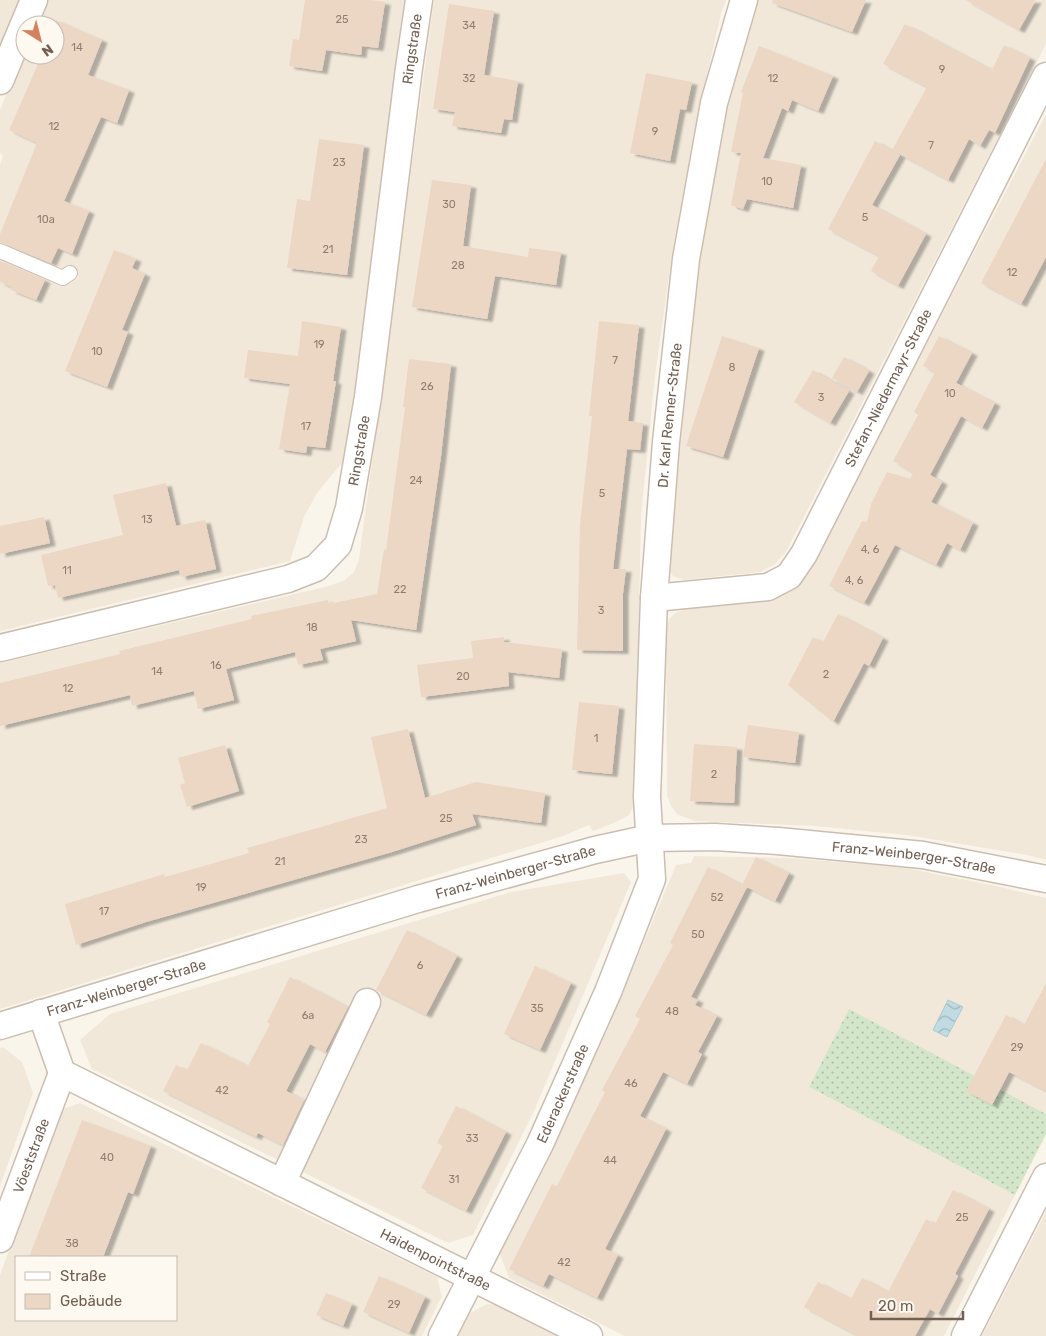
<svg xmlns="http://www.w3.org/2000/svg" width="1046" height="1336" font-family="Rubik,sans-serif">
<defs>
<pattern id="grass-dots" width="8" height="8" patternUnits="userSpaceOnUse" patternTransform="scale(1.25)"><rect width="8" height="8" fill="#d4e6ca"/><path d="M2 2h.1M6 6h.1" fill="none" stroke="#b0bea6" stroke-width="1.8" stroke-linecap="round"/></pattern>
<pattern id="water-waves" width="16" height="10" patternUnits="userSpaceOnUse" patternTransform="scale(1.25)"><rect width="16" height="10" fill="#c1dbe2"/><path d="M0 5q4-4 8 0t8 0" fill="none" stroke="#a1b5ba"/></pattern>
<filter id="shadow"><feDropShadow dx="5.5" dy="3" stdDeviation="1" flood-color="#0004"/></filter>
</defs>
<rect width="100%" height="100%" fill="#faf5eb"/>
<g fill="#f1e8da" fill-rule="evenodd">
<polygon points="0,0 23,0 0,56"/>
<polygon points="43,0 404,0 346,458 317,493 304,517 290,561 0,631 0,165 3,156 0,152 0,110 25,47 25,55 55,55 55,25 34,25"/>
<polygon points="434,0 726,0 721,14 696,123 673,248 655,376 641,517 635,803 629,815 614,823 593,831 589,825 563,836 0,1009 0,663 329,586 345,580 354,572 359,559"/>
<polygon points="757,0 1046,0 1046,44 786,552 774,565 760,572 684,580 673,576 669,569 688,348 706,215 723,119 742,46"/>
<polygon points="1046,114 1046,860 1027,855 907,835 814,826 695,821 678,815 671,806 667,795 666,629 669,619 677,612 688,608 748,603 777,596 817,555"/>
<polygon points="694,856 792,858 906,868 1001,887 1046,898 1046,1114 849,1010 809,1087 1015,1195 944,1336 625,1336 509,1278 500,1254 608,1028 676,865 691,863"/>
<polygon points="624,873 631,882 534,1111 473,1235 448,1243 92,1069 80,1040 110,1014 511,892"/>
<polygon points="3,1047 22,1062 33,1093 0,1186 0,1048"/>
<path d="M80,1103L437,1277L442,1296L422,1336H0V1275L60,1110ZM16,1257H176V1320H16Z"/>
<polygon points="1046,1212 1046,1336 982,1336"/>
<polygon points="487,1304 497,1305 558,1336 458,1336 470,1313"/>
</g>
<polygon fill="url(#grass-dots)" points="849,1009 1046,1114 1046,1134 1015,1195 809,1087"/>
<polygon fill="url(#water-waves)" stroke="#a8c9d2" points="948,1000 963,1007 947,1037 933,1030"/>
<g fill="#ecd7c5" filter="url(#shadow)">
<polygon points="305,0 371,0 385,2 378,48 362,46 361,55 326,50 322,71 289,66 293,39 299,40"/>
<polygon points="773,0 866,0 852,32 772,3"/>
<polygon points="966,0 1036,0 1019,30"/>
<polygon points="449,4 494,11 484,75 518,81 512,120 504,119 501,133 452,126 455,112 433,109"/>
<polygon points="56,20 102,40 88,75 129,90 117,123 101,117 64,201 89,211 72,254 58,248 51,263 0,242 0,234 37,143 9,130 42,55 55,55 54,25"/>
<polygon points="905,24 992,70 1004,45 1030,58 995,133 989,130 980,146 969,139 948,180 892,150 927,87 883,64"/>
<polygon points="759,46 833,76 818,111 792,100 788,111 782,108 763,158 801,165 793,208 747,199 743,209 731,205 741,153 731,152 743,93 741,92"/>
<polygon points="646,73 692,82 686,110 680,109 670,161 630,153"/>
<polygon points="319,139 364,145 347,275 287,268 297,199 310,201"/>
<polygon points="875,141 900,155 872,205 926,234 898,286 871,271 879,256 828,229"/>
<polygon points="1046,159 1046,257 1021,304 981,283"/>
<polygon points="432,180 471,185 463,246 528,257 529,248 561,252 556,285 495,276 487,319 412,307"/>
<polygon points="114,250 136,259 132,268 145,274 122,330 128,332 107,387 65,371"/>
<polygon points="0,261 45,280 36,300 11,290 12,287 0,282"/>
<polygon points="302,321 341,327 333,381 336,381 325,448 307,446 306,453 279,449 290,384 244,378 248,350 298,356"/>
<polygon points="599,321 639,325 628,421 643,423 640,450 627,449 613,569 626,569 623,593 623,651 577,650 580,524 592,416 589,416"/>
<polygon points="722,336 759,348 723,457 686,446"/>
<polygon points="939,336 972,353 956,383 995,403 982,428 961,416 930,475 942,482 931,502 973,523 960,550 947,543 936,565 895,545 864,603 829,586 862,521 867,522 871,504 887,472 910,479 913,473 893,461 918,415 914,412 935,372 923,366"/>
<polygon points="844,357 869,371 857,392 832,378"/>
<polygon points="409,359 451,364 441,456 416,630 351,620 356,641 320,649 323,660 298,665 295,652 226,669 234,700 198,709 194,691 132,706 130,695 0,726 0,683 120,654 119,651 252,619 251,616 328,600 329,604 377,594 384,549 386,550 405,407 403,407"/>
<polygon points="813,370 849,391 830,423 794,402"/>
<polygon points="166,483 176,526 205,520 216,569 181,577 179,570 58,598 55,585 48,586 41,555 123,535 113,495"/>
<polygon points="44,517 50,543 0,554 0,526"/>
<polygon points="838,614 883,638 869,666 864,663 833,722 788,685 813,637 823,642"/>
<polygon points="504,637 504,642 562,649 559,678 508,672 509,686 421,697 417,665 473,658 471,641"/>
<polygon points="579,702 619,706 612,774 572,770"/>
<polygon points="748,725 799,732 795,763 743,757"/>
<polygon points="408,729 425,798 476,782 545,793 541,823 472,814 476,825 392,852 146,922 76,945 65,904 164,874 165,877 249,853 247,848 387,808 371,737"/>
<polygon points="694,744 737,747 734,803 690,801"/>
<polygon points="225,745 239,791 187,807 180,785 185,783 178,758"/>
<polygon points="756,857 789,873 775,901 747,887 691,997 698,1000 695,1005 717,1016 698,1052 702,1054 687,1084 663,1072 640,1116 666,1129 605,1249 618,1255 597,1298 549,1274 543,1286 509,1269 552,1184 557,1186 605,1092 602,1090 640,1019 635,1016 673,945 670,943 708,867 742,885"/>
<polygon points="407,930 457,956 426,1015 376,990"/>
<polygon points="535,966 571,983 540,1050 504,1034"/>
<polygon points="290,977 348,1007 325,1052 310,1044 286,1091 304,1100 283,1145 258,1133 256,1137 163,1091 176,1065 187,1070 201,1043 248,1066 270,1024 267,1022"/>
<polygon points="1046,983 1046,1091 1009,1072 992,1105 966,1091 1006,1015 1024,1025"/>
<polygon points="456,1106 506,1132 466,1211 421,1188 443,1146 437,1143"/>
<polygon points="82,1120 151,1146 133,1194 128,1192 103,1257 29,1257"/>
<polygon points="953,1190 989,1209 955,1274 958,1276 938,1314 930,1309 915,1336 858,1336 804,1307 818,1282 851,1299 862,1278 888,1292 926,1219 935,1224"/>
<polygon points="379,1276 425,1297 409,1333 363,1312"/>
<polygon points="326,1293 352,1304 343,1326 316,1315"/>
</g>
<g fill="none" stroke-linecap="round" stroke-linejoin="round">
<defs>
<polyline id="service" points="0,251 63,278 70,273"/>
<g id="minor">
<polyline points="0,81 34,0"/>
<path id="s1" d="M654,598L768,587L789,576L804,554L1046,76"/>
<path id="s2" d="M0,648L288,579L316,568L338,545L349,508L368,397L409,68L419,0"/>
<path id="s3" d="M41,1013L62,1073L589,1336"/>
<path id="s4" d="M0,1026L418,899L595,850L650,838L715,837L778,841L923,855L1046,879"/>
<polyline points="282,1183 367,1002"/>
<path id="s5" d="M0,1239L62,1073"/>
<path id="s6" d="M442,1336L540,1144L608,992L652,879L647,797L654,598L666,442L686,259L714,103L744,0"/>
<polyline points="965,1336 1046,1177"/>
</g>
</defs>
<use href="#service" stroke="#cbbeb1" stroke-width="16"/>
<use href="#minor" stroke="#cbbeb1" stroke-width="29"/>
<use href="#service" stroke="#fff" stroke-width="14"/>
<use href="#minor" stroke="#fff" stroke-width="26"/>
</g>
<g text-anchor="middle" dominant-baseline="central" stroke-width="4.5" stroke-linejoin="round" paint-order="stroke">
<g font-size="11" fill="#907d6e">
<text x="342" y="19">25</text>
<text x="469" y="25">34</text>
<text x="77" y="47">14</text>
<text x="942" y="69">9</text>
<text x="469" y="78">32</text>
<text x="773" y="78">12</text>
<text x="54" y="126">12</text>
<text x="655" y="131">9</text>
<text x="931" y="145">7</text>
<text x="339" y="162">23</text>
<text x="767" y="181">10</text>
<text x="449" y="204">30</text>
<text x="865" y="217">5</text>
<text x="46" y="219">10a</text>
<text x="328" y="249">21</text>
<text x="458" y="265">28</text>
<text x="1012" y="272">12</text>
<text x="319" y="344">19</text>
<text x="97" y="351">10</text>
<text x="615" y="360">7</text>
<text x="732" y="367">8</text>
<text x="427" y="386">26</text>
<text x="950" y="393">10</text>
<text x="821" y="397">3</text>
<text x="306" y="426">17</text>
<text x="416" y="480">24</text>
<text x="602" y="493">5</text>
<text x="147" y="519">13</text>
<text x="870" y="549">4, 6</text>
<text x="67" y="570">11</text>
<text x="854" y="580">4, 6</text>
<text x="400" y="589">22</text>
<text x="601" y="610">3</text>
<text x="312" y="627">18</text>
<text x="216" y="665">16</text>
<text x="157" y="671">14</text>
<text x="826" y="674">2</text>
<text x="463" y="676">20</text>
<text x="68" y="688">12</text>
<text x="596" y="738">1</text>
<text x="714" y="774">2</text>
<text x="446" y="818">25</text>
<text x="361" y="839">23</text>
<text x="280" y="861">21</text>
<text x="201" y="887">19</text>
<text x="717" y="897">52</text>
<text x="104" y="911">17</text>
<text x="698" y="934">50</text>
<text x="420" y="965">6</text>
<text x="537" y="1008">35</text>
<text x="672" y="1011">48</text>
<text x="308" y="1015">6a</text>
<text x="1017" y="1047">29</text>
<text x="631" y="1083">46</text>
<text x="222" y="1090">42</text>
<text x="472" y="1138">33</text>
<text x="107" y="1157">40</text>
<text x="610" y="1160">44</text>
<text x="454" y="1179">31</text>
<text x="962" y="1217">25</text>
<text x="72" y="1243">38</text>
<text x="564" y="1262">42</text>
<text x="394" y="1304">29</text>
</g>
<g font-size="14" fill="#725f51" stroke="#fdf9f1">
<text stroke="none"><textPath href="#s2" startOffset="860">Ringstraße</textPath></text>
<text stroke="none"><textPath href="#s1" startOffset="351">Stefan-Niedermayr-Straße</textPath></text>
<text stroke="none"><textPath href="#s6" startOffset="968">Dr. Karl Renner-Straße</textPath></text>
<text stroke="none"><textPath href="#s2" startOffset="455">Ringstraße</textPath></text>
<text stroke="none"><textPath href="#s4" startOffset="942">Franz-Weinberger-Straße</textPath></text>
<text stroke="none"><textPath href="#s4" startOffset="538">Franz-Weinberger-Straße</textPath></text>
<text stroke="none"><textPath href="#s4" startOffset="132">Franz-Weinberger-Straße</textPath></text>
<text stroke="none"><textPath href="#s6" startOffset="271">Ederackerstraße</textPath></text>
<text stroke="none"><textPath href="#s5" startOffset="89">Vöeststraße</textPath></text>
<text stroke="none"><textPath href="#s3" startOffset="481">Haidenpointstraße</textPath></text>
</g>
</g>
<rect x="15" y="1256" width="162" height="65" fill="#fdf9f1" stroke="#c5bbb1"/>
<rect x="25" y="1272" width="25" height="8" fill="#ffffff" stroke="#c5bbb1"/>
<text x="60" y="1281" font-size="15" fill="#725f51">Straße</text>
<rect x="25" y="1294" width="25" height="15" fill="#ecd7c5" stroke="#c5bbb1"/>
<text x="60" y="1306" font-size="15" fill="#725f51">Gebäude</text>
<g transform="translate(40 40) rotate(144)"><circle r="24" fill="#fdf9f1" stroke="#c5bbb1"/>
<path d="M0-4L9 19L0 12L-9 19Z" fill="#d4815f"/>
<text y="-8" font-size="14" font-weight="bold" text-anchor="middle" fill="#725f51">N</text>
</g>
<path d="M871 1311v8h92v-8" fill="none" stroke="#725f51" stroke-width="2.5"/>
<text x="878" y="1311" font-size="15" fill="#725f51" stroke="#fdf9f1" stroke-width="4" paint-order="stroke">20 m</text>
</svg>
